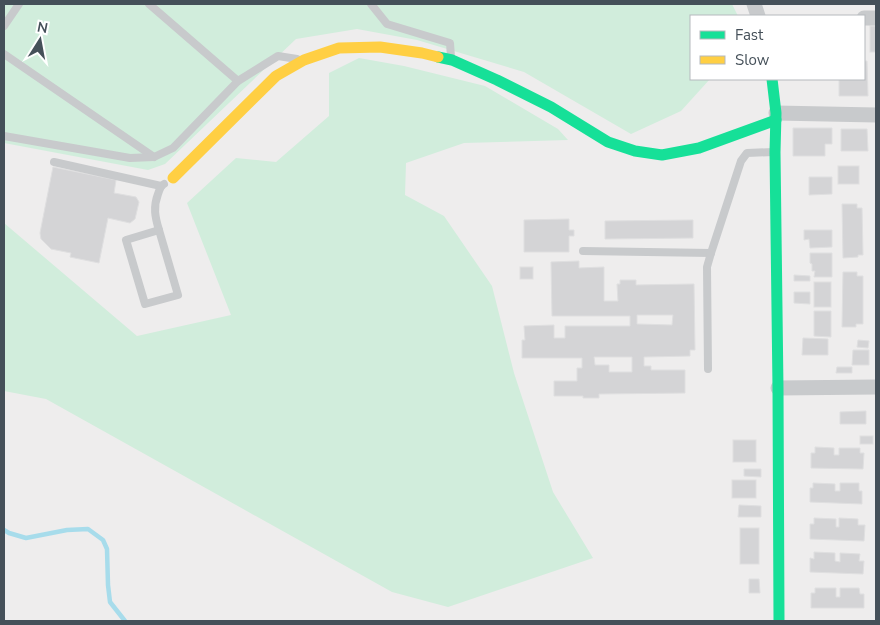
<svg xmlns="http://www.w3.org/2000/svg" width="880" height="625" font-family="'Nunito Sans',sans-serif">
<rect width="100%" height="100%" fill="#eeeded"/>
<g fill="#d1eddc">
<polygon points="4,4 732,4 738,16 691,16 691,79 710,79 681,111 631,134 524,72 417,40 357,29 296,39 165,164 148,170 4,143"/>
<polygon points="359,58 404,66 485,86 558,129 568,140 464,143 406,163 405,195 444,216 492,286 514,373 553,492 593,558 448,607 392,592 46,399 4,391 4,223 137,336 231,315 187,203 236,158 276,162 329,116 329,73"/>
</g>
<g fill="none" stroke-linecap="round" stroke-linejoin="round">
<polyline stroke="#a7dceb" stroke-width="4.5" points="4,530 9,533 26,538 67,530 88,529 103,540 107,549 108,585 110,602 125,621"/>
</g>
<g fill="#d4d4d6" stroke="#dfdfe0" fill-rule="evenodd">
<rect x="870" y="26" width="6" height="26"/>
<polygon points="864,61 867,61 868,96 839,96 839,79 864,79"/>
<polygon points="793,128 832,128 832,144 825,144 825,156 793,156"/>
<polygon points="841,129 867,129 868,151 841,151"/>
<rect x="838" y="166" width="21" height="18"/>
<polygon points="53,167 116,180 114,193 136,197 139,202 135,219 130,223 108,218 99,263 70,257 71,253 51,249 41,239 40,233"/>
<polygon points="809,177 832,177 832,194 809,195"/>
<polygon points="842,204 857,204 857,208 862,208 863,255 858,255 858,257 843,258"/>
<polygon points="569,219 569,230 574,230 574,236 569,236 569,252 524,252 524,220"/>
<polygon points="693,220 693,238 605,239 605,221"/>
<polygon points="804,230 832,230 832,247 810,248 809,239 804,240"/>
<polygon points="810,253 832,253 832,277 814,277 815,271 812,271 812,264 810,263"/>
<path d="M579,261V268L604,267V301H618L617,284H620V280H636V285L694,284L695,350H690V356L644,357V366H651V370H685V393L599,394V398H583V396H554V381H577V368H582V358H522V340H525L524,326L554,325V338H565V326H630V316H552L551,262ZM637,315H673L672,325L637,324ZM594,357H632V372H609V365H595Z"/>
<rect x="520" y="267" width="13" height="12"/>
<polygon points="843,272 857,272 857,276 863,276 863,324 856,324 856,327 842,327"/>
<polygon points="794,275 810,276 810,281 794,281"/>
<rect x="814" y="282" width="17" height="25"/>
<polygon points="794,292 810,292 810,304 794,303"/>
<polygon points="814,311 831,311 831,337 814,336"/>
<polygon points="803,338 828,339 828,355 802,355"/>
<polygon points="858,340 869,341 868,348 857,347"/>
<polygon points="853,350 869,350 869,365 852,365"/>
<polygon points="837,367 852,367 852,373 836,373"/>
<polygon points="866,411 866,424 840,424 840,412"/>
<rect x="860" y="436" width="13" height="8"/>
<rect x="733" y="440" width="23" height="22"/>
<polygon points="815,447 834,448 834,455 839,455 839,448 860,448 860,453 864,453 863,469 811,468 811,453 815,453"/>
<polygon points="744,469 761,469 761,477 744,476"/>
<rect x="732" y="480" width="24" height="18"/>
<polygon points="813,483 835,484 835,491 840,491 840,483 859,483 859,491 862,491 862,504 810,502 810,488 813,488"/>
<polygon points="739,505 761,506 761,517 738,517"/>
<polygon points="814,518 836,519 836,527 839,527 839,518 858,519 858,525 865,525 864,541 810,539 810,524 814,524"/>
<rect x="740" y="528" width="19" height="36"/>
<polygon points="814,552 835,553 835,561 840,562 840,553 860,554 859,561 864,561 863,574 810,572 810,558 814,559"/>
<polygon points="749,579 759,579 760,593 749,593"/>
<polygon points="815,588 836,588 836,597 840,597 840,588 859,588 860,594 864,594 864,608 811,608 811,593 815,593"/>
</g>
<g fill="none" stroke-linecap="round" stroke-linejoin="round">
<g stroke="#c8cacc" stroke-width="8">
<polyline points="149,4 238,81"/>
<polyline points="371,4 387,24 450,43 451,57"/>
<polyline points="4,26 19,4"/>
<polyline points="4,54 154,157"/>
<polyline points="4,136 130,158 154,157 173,148 238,81 278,56 297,59"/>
<polyline points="54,162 161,186"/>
<polygon points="159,230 178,295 145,304 126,240"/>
<path d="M159,230C155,217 153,207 158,194C160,189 160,186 164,184"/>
<polyline points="583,251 711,253"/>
<polyline points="708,369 707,267 711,253 741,161 747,153 773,152"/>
</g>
<g stroke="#c8cacc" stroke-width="15">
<polyline points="754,4 758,16"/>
<polyline points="864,18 876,18"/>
<polyline points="776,113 876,115"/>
<polyline points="778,388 876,387"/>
</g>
<g stroke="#16e098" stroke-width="11">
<polyline points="438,57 452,60 497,80 551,107 608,142 635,151 662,155 699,148 776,120"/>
<polyline points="772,79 776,113 775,152 778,388 779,621"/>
</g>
<polyline stroke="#ffcf43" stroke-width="11" points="173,178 276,76 304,60 339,48 380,47 422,53 438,57"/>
</g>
<rect width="880" height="625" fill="none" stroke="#455059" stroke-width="10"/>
<rect x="690" y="15" width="175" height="65" fill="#ffffff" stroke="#b5b9bd"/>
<rect x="700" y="31" width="25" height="8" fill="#16e098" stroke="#b5b9bd"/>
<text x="735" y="40" font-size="15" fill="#455059">Fast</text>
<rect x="700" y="56" width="25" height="8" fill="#ffcf43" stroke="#b5b9bd"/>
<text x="735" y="65" font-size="15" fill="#455059">Slow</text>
<g transform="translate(40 40) rotate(11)" stroke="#ffffff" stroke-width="4" paint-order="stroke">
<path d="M0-4L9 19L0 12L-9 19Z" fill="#455059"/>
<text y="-8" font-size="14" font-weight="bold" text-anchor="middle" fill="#455059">N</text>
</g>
</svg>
